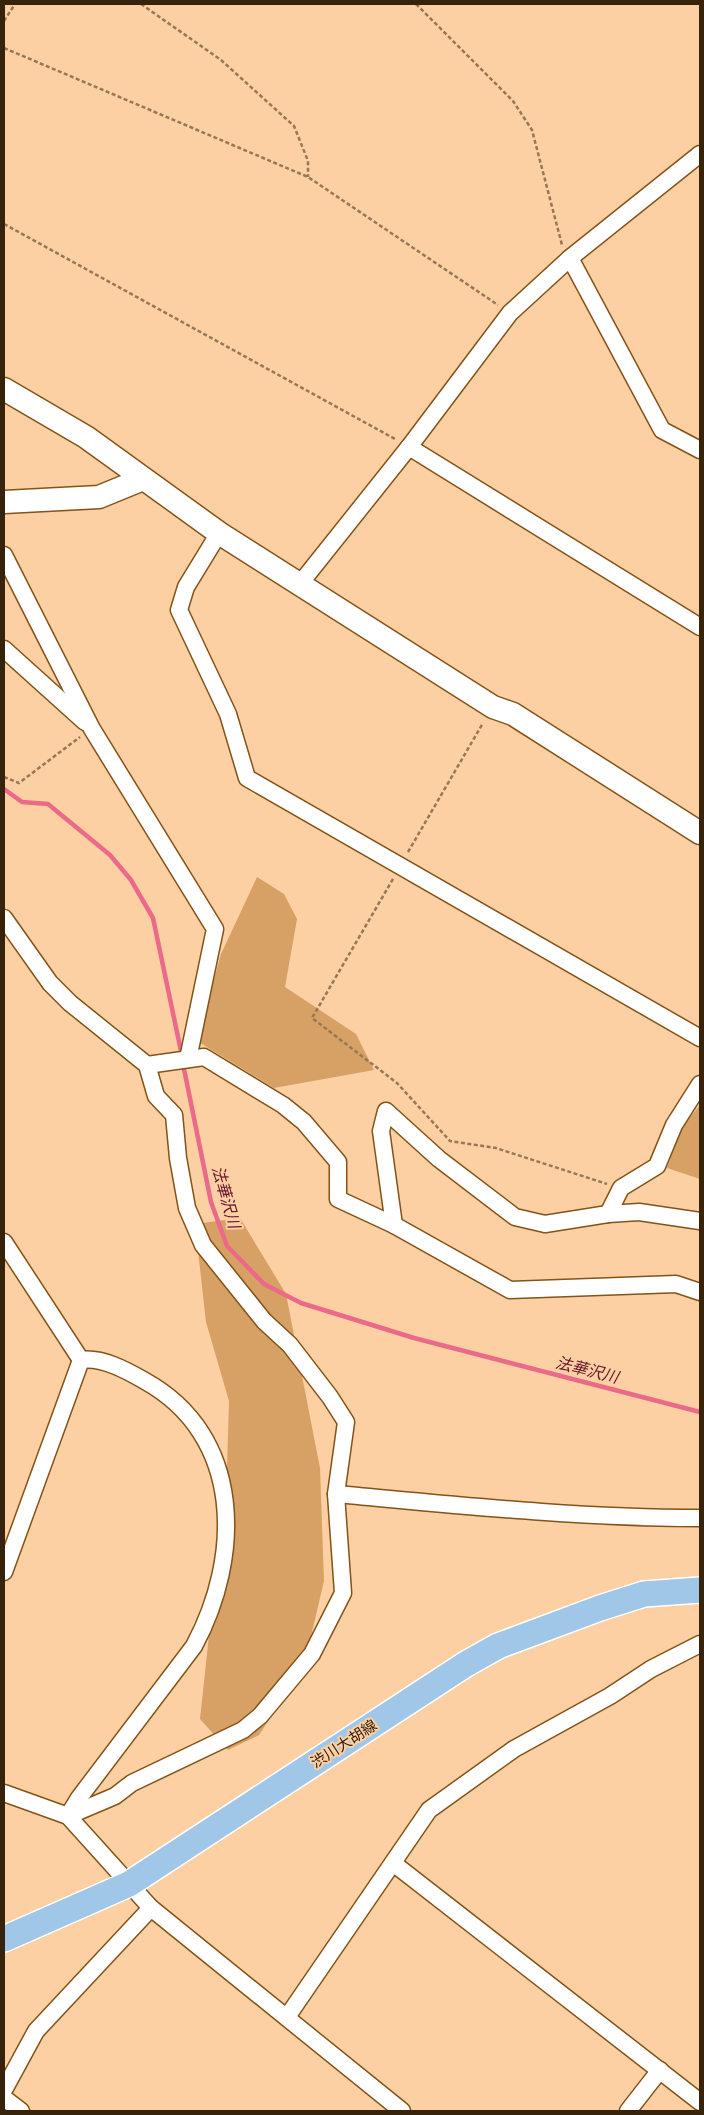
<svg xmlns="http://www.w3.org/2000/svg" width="704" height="2115" font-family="Rubik,'Noto Sans JP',sans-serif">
<rect width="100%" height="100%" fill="#fcd0a3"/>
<g fill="#d7a065">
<polygon points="257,877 284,894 297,919 285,987 356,1034 374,1070 274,1088 197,1041 221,954"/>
<polygon points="700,1105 700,1179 667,1168 683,1126"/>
<polygon points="240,1218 286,1294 320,1468 324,1581 304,1666 259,1735 228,1750 200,1719 227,1468 229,1401 206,1322 195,1224"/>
</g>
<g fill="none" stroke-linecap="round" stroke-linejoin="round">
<g stroke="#eb6a89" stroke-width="4.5">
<polyline points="4,789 22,802 48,804 110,855 131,880 153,918 182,1056"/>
<polyline points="183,1064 211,1202 227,1246 264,1284 301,1303 414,1338 700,1412"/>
</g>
<defs>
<g id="street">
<polyline points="570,258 662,430 700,450"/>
<polyline points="409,447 700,627"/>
<polyline points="219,533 186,587 179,610 228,714 247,778 700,1038"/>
<polyline points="4,555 92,729 215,929 188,1059"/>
<polyline points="299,585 409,447 510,313 570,258 700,154"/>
<polyline points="4,649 85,722"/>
<polyline points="4,918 50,983 70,1003 147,1065 156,1096 174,1115 178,1158 187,1208 203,1245 264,1321 290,1345 330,1397 346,1422 336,1494 343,1593 312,1654 260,1716 243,1730 132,1783 115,1796 68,1816"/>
<polyline points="147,1065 204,1057 283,1105 304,1122 338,1162 338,1199 394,1225 510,1290 676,1284 700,1292"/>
<polyline points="608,1214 621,1188 657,1166 674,1125 700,1084"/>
<polyline points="394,1225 381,1131 386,1111 439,1159 515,1217 545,1224 608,1214 639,1212 700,1221"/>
<polyline points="4,1242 81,1360"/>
<path d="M336,1494C457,1505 578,1518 700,1518"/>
<polyline points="4,1572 81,1360"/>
<polyline points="4,1793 68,1816 151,1908 402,2111"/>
<path d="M68,1816L79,1798L194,1646C242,1557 244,1436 145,1381C126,1370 102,1357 81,1360"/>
<polyline points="393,1863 700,2102"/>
<polyline points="287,2017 429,1810 514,1749 610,1696 651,1669 700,1644"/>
<polyline points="4,2090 36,2031 151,1908"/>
<polyline points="4,2098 21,2111"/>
<polyline points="628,2111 660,2070"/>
</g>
<g id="secondary">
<polyline points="4,389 86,437 219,533 493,707 513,714 700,833"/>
<polyline points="4,502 99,497 143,479"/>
</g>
<polyline id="primary" points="4,1939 129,1884 466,1664 498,1646 600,1608 644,1594 700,1590"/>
</defs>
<use href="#street" stroke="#835318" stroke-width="19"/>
<use href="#secondary" stroke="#835318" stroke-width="25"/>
<use href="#primary" stroke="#fff" stroke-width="28"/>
<g stroke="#977755" stroke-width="2.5" stroke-dasharray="4 2.5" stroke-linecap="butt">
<polyline points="141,4 221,60 294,126 308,161 308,177"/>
<polyline points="416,4 513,101 532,130 562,245"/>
<polyline points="4,21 15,4"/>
<polyline points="4,48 308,177 498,305"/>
<polyline points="4,224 395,439"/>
<polyline points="4,777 19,783 80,737"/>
<polyline points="408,852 483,723"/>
<polyline points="393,879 312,1018 397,1083 450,1141 496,1148 607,1184"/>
</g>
<use href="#street" stroke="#fff" stroke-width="16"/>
<use href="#secondary" stroke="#fff" stroke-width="22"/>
<use href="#primary" stroke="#a0c6e8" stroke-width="25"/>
</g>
<g text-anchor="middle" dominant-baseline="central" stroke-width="4" stroke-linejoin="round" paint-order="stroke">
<g font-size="15" fill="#37220b" stroke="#fcd0a3">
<text transform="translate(344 1744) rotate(-33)">渋川大胡線</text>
</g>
<g font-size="16" font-style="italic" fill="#66142e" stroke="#fcd0a3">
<text transform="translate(226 1197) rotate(74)">法華沢川</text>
<text transform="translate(587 1370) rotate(14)">法華沢川</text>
</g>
</g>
<rect width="704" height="2115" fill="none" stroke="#37220b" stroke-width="10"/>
</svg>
